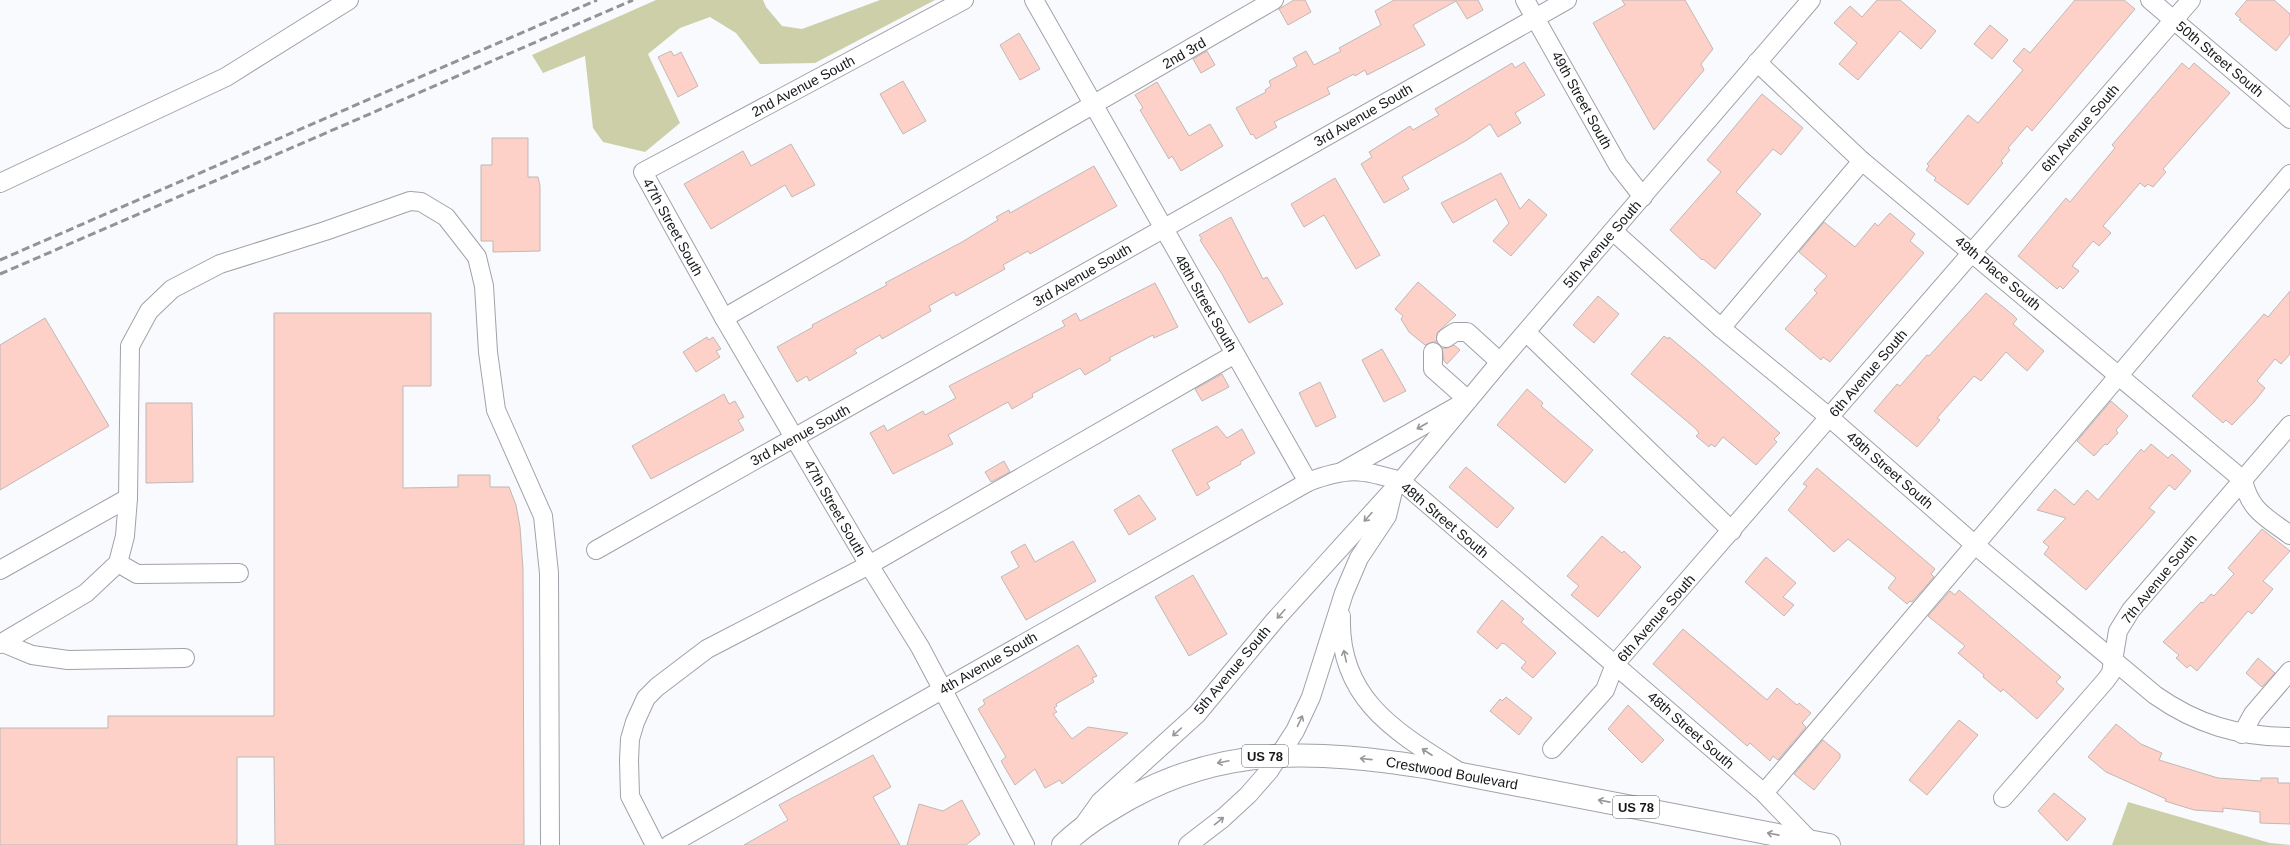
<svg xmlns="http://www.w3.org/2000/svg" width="2290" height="845" font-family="Arial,sans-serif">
<rect width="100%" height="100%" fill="#f8fafe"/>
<g fill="#cccfa8">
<polygon points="656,0 763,0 766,7 782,26 802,29 880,0 935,0 815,63 760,64 736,33 710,17 680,28 648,54 680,123 645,152 603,142 593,128 585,56 543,73 532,55"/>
<polygon points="2128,802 2270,843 2290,845 2112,845"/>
</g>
<g fill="#fdd1c7" stroke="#c1b8b6">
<polygon points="1294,0 1305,0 1311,12 1288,25 1279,9"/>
<polygon points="1394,0 1478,0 1483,10 1467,19 1456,1 1413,25 1425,45 1367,75 1365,70 1355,76 1354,74 1327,88 1330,94 1274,122 1277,127 1256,139 1253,134 1251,135 1236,108 1266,92 1265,90 1271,86 1269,81 1297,66 1293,58 1306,51 1314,65 1341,51 1339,48 1381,25 1375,11"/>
<polygon points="1622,0 1685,0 1713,49 1701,64 1704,70 1654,130 1593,23 1625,5"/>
<polygon points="1877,0 1900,0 1936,31 1921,49 1900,31 1858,80 1839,64 1857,43 1834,23 1850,6 1862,17"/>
<polygon points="2075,0 2124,0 2135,9 2032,131 2027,126 2008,148 2010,150 2001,161 2003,163 1968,205 1934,180 1936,178 1926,170 1929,166 1927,164 1968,115 1978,123 2023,70 2013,61 2024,48 2030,53"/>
<polygon points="2247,0 2274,0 2290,14 2290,34 2276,51 2239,20 2241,19 2235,14"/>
<polygon points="1990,25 2008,40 1992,59 1974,44"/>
<polygon points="1019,33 1040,69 1020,80 1000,45"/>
<polygon points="671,51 674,56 681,52 698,86 678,97 658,57"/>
<polygon points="1207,51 1215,65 1201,73 1193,59"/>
<polygon points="1524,62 1545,95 1515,113 1521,123 1498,137 1490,124 1467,140 1402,177 1409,189 1384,203 1361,164 1372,157 1369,152 1410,126 1413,130 1439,115 1435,109 1512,63 1515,68"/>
<polygon points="2182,63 2189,69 2194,63 2230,93 2163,169 2166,172 2153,187 2148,184 2145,187 2140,183 2103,226 2111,233 2099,246 2093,241 2072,266 2079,271 2063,289 2060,286 2057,289 2018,256 2066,198 2070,202 2115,148 2112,145"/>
<polygon points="903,81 926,121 903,134 880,94"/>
<polygon points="1157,82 1189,136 1210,124 1223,146 1181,171 1172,156 1169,159 1140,110 1143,108 1135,95"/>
<polygon points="1762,94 1803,128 1781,155 1773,149 1736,192 1761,214 1715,269 1703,259 1702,260 1670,230 1721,172 1707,160"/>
<polygon points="492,138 528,138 528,177 538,177 540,186 540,251 493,252 493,241 481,241 481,165 492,165"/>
<polygon points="791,144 815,185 792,197 785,185 711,229 684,184 743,151 751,166"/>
<polygon points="1094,166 1117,206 1030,254 1028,251 1003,265 1005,269 956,296 954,292 929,306 931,311 882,339 880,335 854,350 857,353 809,381 807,376 797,382 777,347 813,327 812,325 887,285 885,283 962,242 998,220 996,217 1009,210 1010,213"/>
<polygon points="1501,173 1520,209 1529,199 1547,215 1511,256 1493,241 1509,223 1496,199 1453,223 1441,203"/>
<polygon points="1335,178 1380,255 1356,269 1324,215 1304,227 1291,204"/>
<polygon points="1890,213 1915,234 1910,241 1924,253 1830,362 1823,357 1821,360 1785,329 1817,293 1814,290 1827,276 1799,252 1824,222 1855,247 1875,223 1878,226"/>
<polygon points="1231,217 1263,279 1267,277 1283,304 1249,323 1222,274 1200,240 1202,239 1199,235"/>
<polygon points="1418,282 1456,315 1437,333 1437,342 1433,342 1425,345 1409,332 1401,319 1403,316 1395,309"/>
<polygon points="1155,283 1178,327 1154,338 1153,335 1109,358 1111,360 1085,375 1080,368 1032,394 1033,397 1012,409 1008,402 948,435 953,444 893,474 870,433 884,425 887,431 923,411 925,415 956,398 949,386 1065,326 1062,321 1076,313 1080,321"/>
<polygon points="2290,291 2290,354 2281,364 2275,359 2257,381 2265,388 2254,402 2232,425 2226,420 2223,423 2192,396 2264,314 2268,317"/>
<polygon points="1986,293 2013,315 2017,319 2013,324 2044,351 2027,371 2006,352 1981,381 1974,376 1937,418 1940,420 1917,447 1874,411 1897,384 1900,386 1927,355 1929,356"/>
<polygon points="1598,296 1619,314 1594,343 1573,325"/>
<polygon points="274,313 431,313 431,386 403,386 403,488 458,487 458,475 490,475 490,487 509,487 516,505 520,527 523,569 524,845 275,845 274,757 237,757 237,845 0,845 0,728 108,728 108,716 274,716"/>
<polygon points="45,318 109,426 0,490 0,345"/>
<polygon points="1664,336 1668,339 1669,337 1699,362 1780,433 1774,439 1777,442 1756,465 1723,437 1715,447 1711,444 1709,447 1696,436 1699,433 1696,429 1631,374"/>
<polygon points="707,337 709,340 713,337 721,349 716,351 720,357 696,372 683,352"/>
<polygon points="1454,345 1460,350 1447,364 1444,361 1442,348 1447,348"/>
<polygon points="1382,349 1406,391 1384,402 1362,360"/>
<polygon points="1222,374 1229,387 1202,401 1195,389"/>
<polygon points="1320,382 1336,417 1316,427 1299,393"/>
<polygon points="1527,389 1543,403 1541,406 1593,450 1565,483 1497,425"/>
<polygon points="724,394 729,404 735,401 744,417 738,420 744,430 651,479 632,446"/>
<polygon points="2111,401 2128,416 2116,430 2118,433 2107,445 2105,444 2094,456 2077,441"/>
<polygon points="146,403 192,403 193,482 146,483"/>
<polygon points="1217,426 1227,438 1242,429 1255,453 1240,462 1241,464 1207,483 1210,488 1197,496 1172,450"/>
<polygon points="2151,444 2168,458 2172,454 2191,471 2175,490 2169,485 2149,508 2155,512 2086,590 2044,554 2049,547 2043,542 2066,518 2037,510 2055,489 2074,505 2087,490 2098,500 2141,449 2144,452"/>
<polygon points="1004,461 1010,472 991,482 985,472"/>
<polygon points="1466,467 1514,508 1497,528 1449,487"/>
<polygon points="1817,468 1935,569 1931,574 1934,577 1912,602 1910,601 1907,604 1888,588 1896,578 1848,539 1834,552 1788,510 1807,486 1803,484"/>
<polygon points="1139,495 1156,519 1129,535 1114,510"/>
<polygon points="2262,529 2290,551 2263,581 2273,589 2252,614 2248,611 2197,671 2190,665 2187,668 2176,658 2179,655 2163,642 2201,602 2203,603 2211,594 2214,596 2234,574 2228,568"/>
<polygon points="1602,536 1622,553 1624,551 1641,567 1598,617 1571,595 1579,586 1567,576"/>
<polygon points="1073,541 1096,581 1026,620 1001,577 1019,567 1011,552 1025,544 1035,562"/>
<polygon points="1766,557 1796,583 1783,597 1794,605 1784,616 1745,582"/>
<polygon points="1193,575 1227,634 1189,656 1155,597"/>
<polygon points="1959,590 2061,677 2056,682 2064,689 2037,719 2003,689 2001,692 1983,677 1984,675 1958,653 1965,646 1928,616 1950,591 1955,595"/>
<polygon points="1502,600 1524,619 1521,622 1556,653 1533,678 1521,668 1526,662 1505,644 1502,643 1497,649 1477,632"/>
<polygon points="1683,629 1767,700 1777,688 1797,705 1799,703 1811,713 1802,723 1806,727 1778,760 1773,756 1770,761 1750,743 1747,746 1653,664"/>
<polygon points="1078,645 1097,676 1092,678 1094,682 1056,704 1057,706 1054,708 1057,712 1053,714 1072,739 1088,727 1128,733 1062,784 1060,780 1045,788 1035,769 1015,785 1001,761 1006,757 978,709 985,704 983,700"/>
<polygon points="2258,658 2275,673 2262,687 2246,673"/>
<polygon points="1506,697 1532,718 1519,735 1490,711 1500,699 1502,701"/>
<polygon points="1628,705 1664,740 1642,763 1608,729"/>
<polygon points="1959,720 1978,735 1927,795 1909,780"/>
<polygon points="2116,724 2141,744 2162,753 2159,760 2218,778 2261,781 2261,778 2278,778 2278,783 2290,783 2290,824 2260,823 2260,812 2223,808 2223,812 2194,810 2165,801 2166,799 2106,772 2088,757"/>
<polygon points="1823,740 1840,754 1840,758 1814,790 1794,774"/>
<polygon points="873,755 891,787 873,797 900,845 744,845 788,820 779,805"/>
<polygon points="2054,793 2086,819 2067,841 2038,811"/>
<polygon points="962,800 980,834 966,845 907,845 919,804 943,811"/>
</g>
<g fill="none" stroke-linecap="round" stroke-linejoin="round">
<defs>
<g id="minor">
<polyline points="964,0 643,172 724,318 869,565 920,647 1025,845"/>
<polyline points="1034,0 1308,482"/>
<polyline points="1525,0 1618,165 1643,197"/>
<polyline points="2150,0 2290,119"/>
<path d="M1757,62L1862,161L2243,480C2250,511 2266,517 2290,535"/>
<polyline points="0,183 226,77 349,0"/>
<path d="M1613,231L1721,328L1829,417L1974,544L2155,695C2196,724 2239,737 2290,737"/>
<polyline points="724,318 1274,0"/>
<polyline points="1721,328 1862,161"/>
<polyline points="1526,332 1732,531"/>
<polyline points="1446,338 1455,332 1467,332 1500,362"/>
<polyline points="1343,471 1468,400 1433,369 1433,352"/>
<polyline points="596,550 1567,0"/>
<polyline points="118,563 137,574 239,573"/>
<polyline points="0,570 128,498 130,346 149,311 172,289 220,264 325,231 410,201 421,202 446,217 477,257 484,286 488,352 496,410 543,516 549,573 550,845"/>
<path d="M1341,616C1338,699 1396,732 1458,771"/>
<polyline points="3,643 32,655 68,660 185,658"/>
<polyline points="0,644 86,593 118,563 125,536 128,498"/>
<polyline points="2242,734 2253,714 2290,671"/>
<polyline points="1552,749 1605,690 1615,664 2191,0"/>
<polyline points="1764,793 2290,174"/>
<polyline points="2003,798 2106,680 2111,673 2118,631 2131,610 2290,425"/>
<polyline points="1085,823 1100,802 1197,714 1275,620 1401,481 1500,362 1811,0"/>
<polyline points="655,845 630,796 629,760 630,739 635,722 646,698 657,687 707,649 869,565 1235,354"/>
<path d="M669,845L1308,482C1348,467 1361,469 1401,481L1764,793L1814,845"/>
<polyline points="1188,845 1223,818 1248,795 1269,771 1295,731 1311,697 1344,593 1359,558 1387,516 1393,491"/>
</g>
<path id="major" d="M1063,845C1085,824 1104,813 1130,798C1228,744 1319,751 1425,767L1829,845"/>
</defs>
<use href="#minor" stroke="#a0a2a9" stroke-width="20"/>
<use href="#major" stroke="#a0a2a9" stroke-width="24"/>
<use href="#minor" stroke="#fff" stroke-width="18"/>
<use href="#major" stroke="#fff" stroke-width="22"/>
<g stroke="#919396" stroke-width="3" stroke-dasharray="8 4" stroke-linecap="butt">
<polyline points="0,260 597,0"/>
<polyline points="0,274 633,0"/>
</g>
</g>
<defs><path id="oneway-shaft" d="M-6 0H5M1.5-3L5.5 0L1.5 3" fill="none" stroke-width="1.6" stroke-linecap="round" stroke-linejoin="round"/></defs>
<g stroke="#969798">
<use href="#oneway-shaft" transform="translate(1422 426) rotate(150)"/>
<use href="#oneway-shaft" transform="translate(1368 517) rotate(132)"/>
<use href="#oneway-shaft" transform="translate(1281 614) rotate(132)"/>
<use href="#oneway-shaft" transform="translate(1345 656) rotate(-103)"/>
<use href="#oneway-shaft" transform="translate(1300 721) rotate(-65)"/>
<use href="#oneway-shaft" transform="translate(1177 732) rotate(138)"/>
<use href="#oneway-shaft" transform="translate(1427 752) rotate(-147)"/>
<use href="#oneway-shaft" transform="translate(1366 759) rotate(-174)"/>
<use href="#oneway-shaft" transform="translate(1223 762) rotate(168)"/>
<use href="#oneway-shaft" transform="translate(1604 801) rotate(-169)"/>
<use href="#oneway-shaft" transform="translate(1219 821) rotate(-39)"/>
<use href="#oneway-shaft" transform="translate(1773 834) rotate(-169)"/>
</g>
<g text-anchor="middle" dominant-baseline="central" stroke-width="3" stroke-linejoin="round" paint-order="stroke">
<g fill="#fff" stroke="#5c5d5e" stroke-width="1">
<rect x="1242" y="745" width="46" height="22" rx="3"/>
<rect x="1613" y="796" width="46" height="22" rx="3"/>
</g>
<g font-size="13" font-weight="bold" fill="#161719">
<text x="1265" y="756">US 78</text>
<text x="1636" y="807">US 78</text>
</g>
<g font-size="14" fill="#161719" stroke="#fff">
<text transform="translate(1184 53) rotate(-30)">2nd 3rd</text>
<text transform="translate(2220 59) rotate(40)">50th Street South</text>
<text transform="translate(803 86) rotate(-28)">2nd Avenue South</text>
<text transform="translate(1582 100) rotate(61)">49th Street South</text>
<text transform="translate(1363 115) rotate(-30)">3rd Avenue South</text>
<text transform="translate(2080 128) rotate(-49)">6th Avenue South</text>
<text transform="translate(673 227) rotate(61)">47th Street South</text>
<text transform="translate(1602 244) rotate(-49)">5th Avenue South</text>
<text transform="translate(1998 273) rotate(40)">49th Place South</text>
<text transform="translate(1082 275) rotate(-30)">3rd Avenue South</text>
<text transform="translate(1206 303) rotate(60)">48th Street South</text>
<text transform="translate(1868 373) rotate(-49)">6th Avenue South</text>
<text transform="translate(800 435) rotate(-29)">3rd Avenue South</text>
<text transform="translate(1890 470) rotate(41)">49th Street South</text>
<text transform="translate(835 508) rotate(60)">47th Street South</text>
<text transform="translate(1445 520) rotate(40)">48th Street South</text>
<text transform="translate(2159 579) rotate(-51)">7th Avenue South</text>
<text transform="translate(1656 618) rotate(-49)">6th Avenue South</text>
<text transform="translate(988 663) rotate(-30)">4th Avenue South</text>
<text transform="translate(1232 670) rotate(-50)">5th Avenue South</text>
<text transform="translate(1691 730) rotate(41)">48th Street South</text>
<text transform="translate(1452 773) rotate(10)">Crestwood Boulevard</text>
</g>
</g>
</svg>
